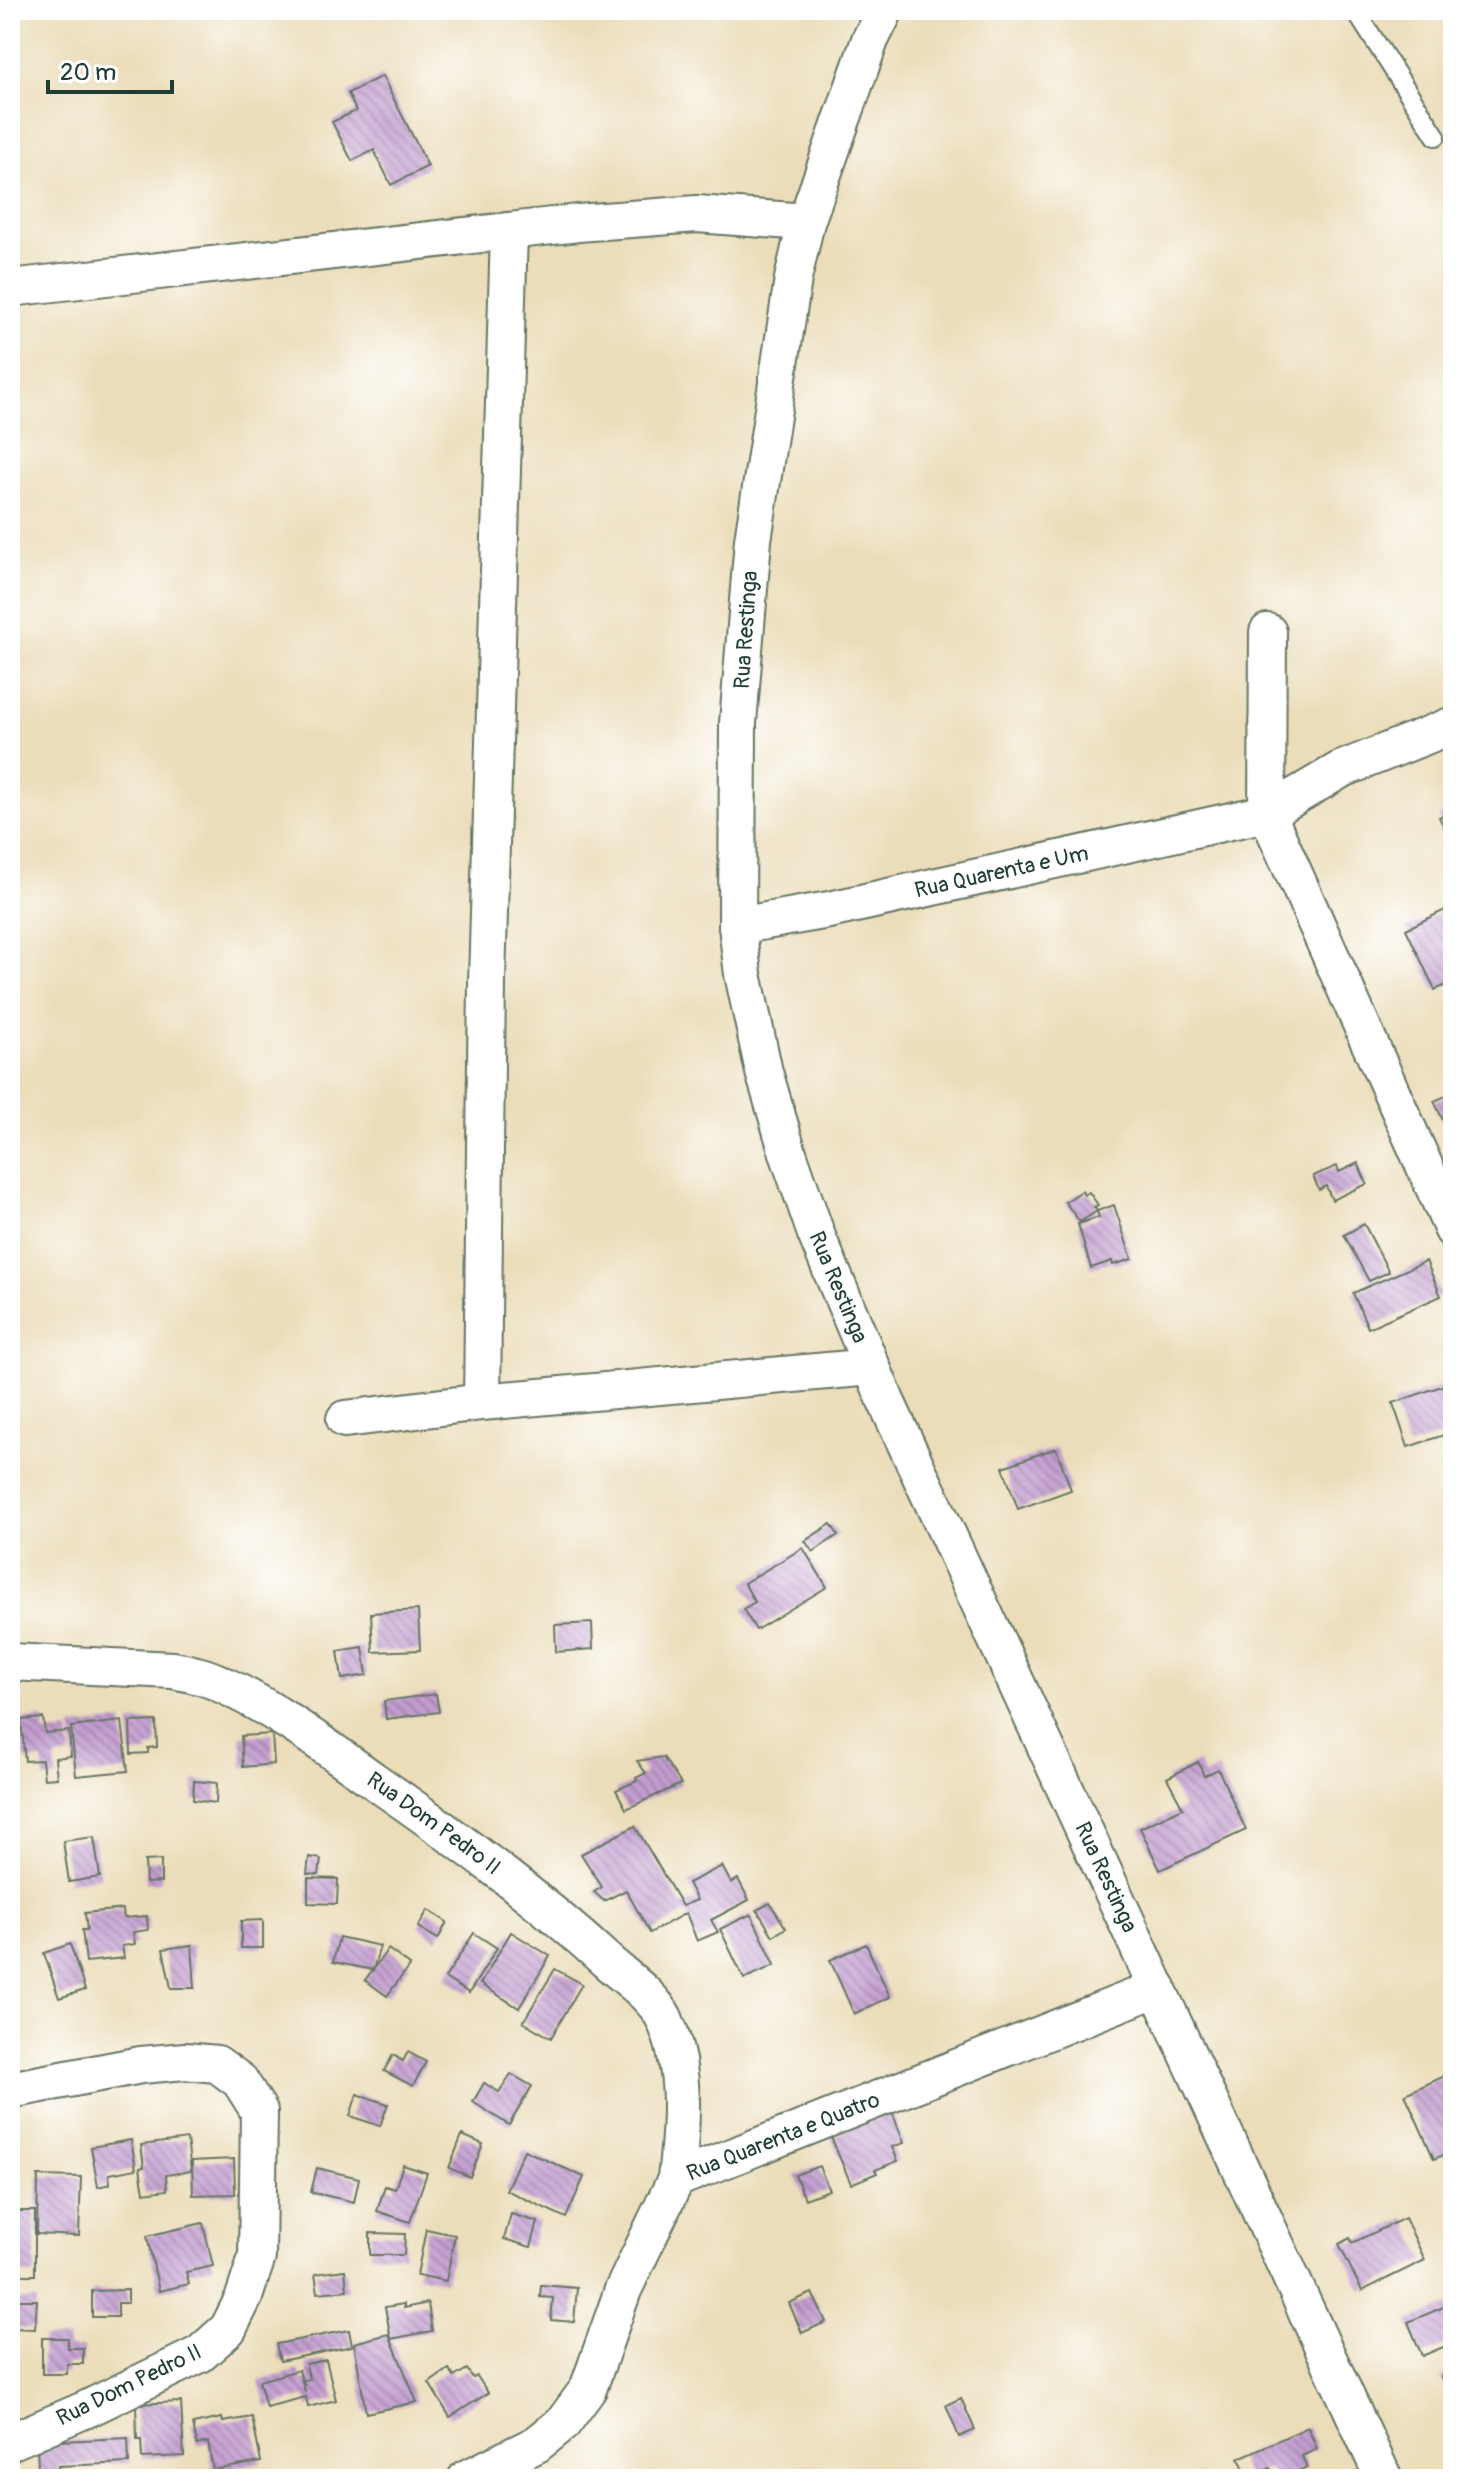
<svg xmlns="http://www.w3.org/2000/svg" width="1463" height="2489" font-family="Pangolin,sans-serif">
<defs>
<pattern id="building-back-hatch" width="6" height="6" patternUnits="userSpaceOnUse" patternTransform="scale(2)"><rect width="6" height="6" fill="#c29ccf"/><path d="M-1 5l2 2M0 0l6 6M5-1l2 2" fill="none" stroke="#9d80a9"/></pattern>
</defs>
<rect width="100%" height="100%" fill="#fff"/>
<filter id="ink" filterUnits="userSpaceOnUse"><feTurbulence type="fractalNoise" baseFrequency=".0125" numOctaves="2"/><feDisplacementMap in="SourceGraphic" scale="16" xChannelSelector="R" yChannelSelector="G"/><feConvolveMatrix kernelMatrix="1 2 1 2 8 2 1 2 1" color-interpolation-filters="sRGB"/></filter>
<filter id="wash" filterUnits="userSpaceOnUse"><feTurbulence type="fractalNoise" baseFrequency=".006" numOctaves="4" result="noise"/><feDisplacementMap in="SourceGraphic" scale="32" xChannelSelector="R" yChannelSelector="G"/><feGaussianBlur stdDeviation="1.8" result="paint"/><feColorMatrix in="noise" values="0 0 0 0 0 0 0 0 0 0 0 0 0 0 0 0 0 1.4 0 .05"/><feComposite in="paint" operator="in"/></filter>
<g filter="url(#wash)">
<rect width="100%" height="100%" fill="#ebddb9"/>
<g id="blocks">
<g fill="url(#building-back-hatch)">
<polygon points="382,76 428,166 391,185 374,150 352,161 332,122 356,111 348,93"/>
<polygon points="1453,810 1453,844 1439,817"/>
<polygon points="1453,906 1453,982 1435,990 1406,929"/>
<polygon points="1453,1093 1453,1142 1434,1101"/>
<polygon points="1358,1163 1367,1184 1332,1200 1326,1186 1319,1190 1313,1176 1337,1166 1339,1172"/>
<polygon points="1082,1191 1084,1195 1089,1192 1098,1205 1094,1207 1097,1211 1080,1222 1065,1202"/>
<polygon points="1114,1205 1132,1259 1113,1265 1112,1261 1091,1268 1078,1224 1099,1217 1097,1211"/>
<polygon points="1364,1224 1389,1272 1369,1281 1344,1235"/>
<polygon points="1426,1261 1441,1296 1368,1328 1353,1293"/>
<polygon points="1450,1383 1453,1391 1453,1432 1408,1447 1393,1403"/>
<polygon points="1056,1448 1071,1490 1018,1509 1003,1467"/>
<polygon points="831,1524 838,1535 813,1552 805,1541"/>
<polygon points="803,1548 827,1587 756,1630 743,1609 755,1602 744,1583"/>
<polygon points="418,1610 420,1650 373,1652 371,1613"/>
<polygon points="592,1623 593,1649 556,1652 555,1625"/>
<polygon points="363,1647 367,1675 342,1679 338,1651"/>
<polygon points="436,1694 439,1712 386,1719 384,1701"/>
<polygon points="43,1718 45,1733 69,1731 71,1756 55,1758 57,1778 44,1779 42,1760 25,1761 21,1720"/>
<polygon points="122,1721 128,1771 76,1776 71,1727"/>
<polygon points="156,1721 157,1747 148,1748 148,1753 131,1754 130,1722"/>
<polygon points="272,1734 274,1764 243,1767 241,1736"/>
<polygon points="663,1757 681,1784 626,1809 616,1790 637,1781 636,1778 646,1773 637,1761"/>
<polygon points="1198,1762 1204,1776 1218,1769 1246,1830 1160,1870 1140,1828 1183,1808 1167,1778"/>
<polygon points="194,1781 217,1783 216,1803 193,1800"/>
<polygon points="635,1826 682,1906 697,1900 688,1883 722,1866 731,1883 738,1879 749,1900 711,1920 718,1932 697,1941 686,1913 650,1933 626,1890 604,1901 594,1892 602,1887 581,1854"/>
<polygon points="94,1837 100,1877 69,1882 63,1841"/>
<polygon points="309,1857 321,1859 319,1875 307,1874"/>
<polygon points="161,1860 161,1882 146,1883 145,1861"/>
<polygon points="308,1878 338,1879 337,1904 308,1903"/>
<polygon points="770,1903 786,1928 773,1936 757,1910"/>
<polygon points="123,1909 124,1918 147,1916 148,1930 133,1932 135,1944 122,1946 124,1958 86,1962 82,1930 87,1930 85,1913"/>
<polygon points="428,1910 447,1922 438,1939 418,1927"/>
<polygon points="751,1914 775,1965 744,1979 720,1929"/>
<polygon points="263,1920 263,1948 241,1948 241,1921"/>
<polygon points="511,1932 550,1956 519,2008 480,1984"/>
<polygon points="474,1933 497,1948 469,1993 445,1978"/>
<polygon points="339,1937 380,1946 373,1970 333,1962"/>
<polygon points="70,1944 85,1990 59,1998 44,1953"/>
<polygon points="866,1944 890,1997 854,2014 830,1960"/>
<polygon points="192,1945 195,1988 171,1988 163,1949"/>
<polygon points="388,1949 410,1965 387,1996 365,1980"/>
<polygon points="555,1969 582,1984 551,2038 523,2022"/>
<polygon points="408,2052 426,2062 413,2086 384,2071 393,2055 403,2061"/>
<polygon points="511,2074 532,2086 509,2125 473,2102 484,2083 499,2092"/>
<polygon points="1449,2074 1453,2083 1453,2151 1434,2159 1405,2094"/>
<polygon points="357,2094 388,2104 380,2126 350,2116"/>
<polygon points="892,2112 904,2143 892,2147 898,2161 875,2170 877,2173 851,2184 831,2137"/>
<polygon points="462,2135 483,2144 470,2177 449,2168"/>
<polygon points="187,2139 191,2171 166,2175 167,2190 144,2193 140,2168 144,2167 141,2145"/>
<polygon points="131,2140 136,2169 109,2174 110,2184 98,2187 91,2147"/>
<polygon points="524,2150 584,2177 566,2218 506,2190"/>
<polygon points="234,2159 235,2194 193,2195 192,2161"/>
<polygon points="403,2165 427,2173 410,2222 377,2211 385,2186 395,2189"/>
<polygon points="819,2166 829,2190 805,2199 795,2175"/>
<polygon points="317,2168 359,2178 354,2202 311,2192"/>
<polygon points="38,2176 81,2177 79,2236 37,2234"/>
<rect x="10" y="2211" width="25" height="64"/>
<polygon points="511,2214 538,2222 531,2247 504,2239"/>
<polygon points="1405,2218 1425,2260 1362,2291 1339,2244 1350,2238 1352,2243"/>
<polygon points="203,2223 213,2266 186,2272 189,2284 159,2291 147,2236"/>
<polygon points="426,2229 455,2235 446,2281 417,2275"/>
<polygon points="370,2233 405,2234 404,2255 370,2255"/>
<polygon points="345,2270 347,2290 318,2293 315,2274"/>
<polygon points="541,2285 577,2288 574,2322 551,2320 553,2298 540,2297"/>
<polygon points="128,2290 128,2303 118,2303 118,2317 92,2317 92,2291"/>
<polygon points="812,2293 826,2322 802,2333 789,2303"/>
<polygon points="13,2300 37,2300 35,2329 11,2328"/>
<polygon points="428,2303 432,2331 391,2339 417,2402 366,2413 354,2343 389,2334 391,2339 385,2307 404,2304 404,2308"/>
<polygon points="1453,2303 1453,2343 1422,2356 1408,2322"/>
<polygon points="349,2330 352,2346 280,2361 276,2344"/>
<polygon points="42,2338 68,2338 68,2348 83,2348 83,2364 67,2364 67,2374 42,2374"/>
<polygon points="326,2360 336,2400 308,2407 306,2397 266,2407 259,2381 299,2370 305,2392 303,2380 309,2379 306,2364"/>
<polygon points="449,2369 454,2377 467,2369 473,2378 477,2376 488,2393 450,2417 429,2383"/>
<polygon points="1453,2372 1453,2405 1441,2377"/>
<polygon points="961,2398 975,2430 959,2437 946,2405"/>
<polygon points="181,2402 184,2456 142,2458 141,2440 137,2440 136,2404"/>
<polygon points="252,2417 261,2462 213,2470 208,2442 197,2445 193,2424 222,2418 223,2422"/>
<polygon points="1308,2427 1317,2449 1302,2456 1307,2467 1280,2479 1275,2479 1270,2468 1248,2478 1239,2458"/>
<polygon points="128,2438 129,2463 58,2466 59,2475 44,2475 44,2470 38,2470 37,2442"/>
</g>
</g>
</g>
<g filter="url(#ink)">
<use href="#blocks" fill-opacity="0" stroke="#667563" stroke-width="2"/>
<g fill="none" stroke-linecap="round" stroke-linejoin="round">
<defs>
<polyline id="lane" points="1355,10 1436,136"/>
<g id="street">
<path id="s1" d="M885,10L870,40L806,222L793,279L753,540L738,723L737,926L743,974L764,1072L788,1153L816,1234L886,1401L1384,2479"/>
<polyline points="10,288 578,223 697,214 806,222"/>
<polyline points="1268,632 1267,813 1453,1230"/>
<path id="s2" d="M737,926L829,910L1267,813L1340,770L1453,725"/>
<polyline points="482,1402 487,981 509,231"/>
<polyline points="345,1419 482,1402 872,1367"/>
<path id="s3" d="M10,1662L173,1670C189,1673 205,1676 219,1683C274,1708 325,1746 373,1780C455,1837 535,1895 608,1962C626,1978 653,1996 664,2018C687,2069 682,2125 676,2179"/>
<polyline points="10,2090 141,2065 185,2061 217,2064 240,2081 259,2111 257,2257 244,2297 228,2329 200,2354 89,2408 10,2442"/>
<path id="s4" d="M466,2479L537,2444L563,2423L588,2389L623,2290L676,2179L1158,1988"/>
</g>
</defs>
<use href="#lane" stroke="#667563" stroke-width="22"/>
<use href="#street" stroke="#667563" stroke-width="40"/>
<use href="#lane" stroke="#fff" stroke-width="18"/>
<use href="#street" stroke="#fff" stroke-width="36"/>
</g>
</g>
<g text-anchor="middle" dominant-baseline="central" stroke-width="6" stroke-linejoin="round" paint-order="stroke">
<g font-size="22" fill="#1f3d34" stroke="#fff">
<text transform="translate(746 630) rotate(-86)">Rua Restinga</text>
<text stroke="none"><textPath href="#s2" startOffset="270">Rua Quarenta e Um</textPath></text>
<text stroke="none"><textPath href="#s1" startOffset="1312">Rua Restinga</textPath></text>
<text stroke="none"><textPath href="#s3" startOffset="468">Rua Dom Pedro II</textPath></text>
<text stroke="none"><textPath href="#s1" startOffset="1960">Rua Restinga</textPath></text>
<text stroke="none"><textPath href="#s4" startOffset="498">Rua Quarenta e Quatro</textPath></text>
<text transform="translate(129 2385) rotate(-26)">Rua Dom Pedro II</text>
</g>
</g>
<rect width="1463" height="2489" fill="none" stroke="#fff" stroke-width="40"/>
<path d="M48 80v12h124v-12" fill="none" stroke="#1f3d34" stroke-width="4"/>
<text x="60" y="80" font-size="24" fill="#1f3d34" stroke="#ffffff" stroke-width="6" paint-order="stroke">20 m</text>
</svg>
